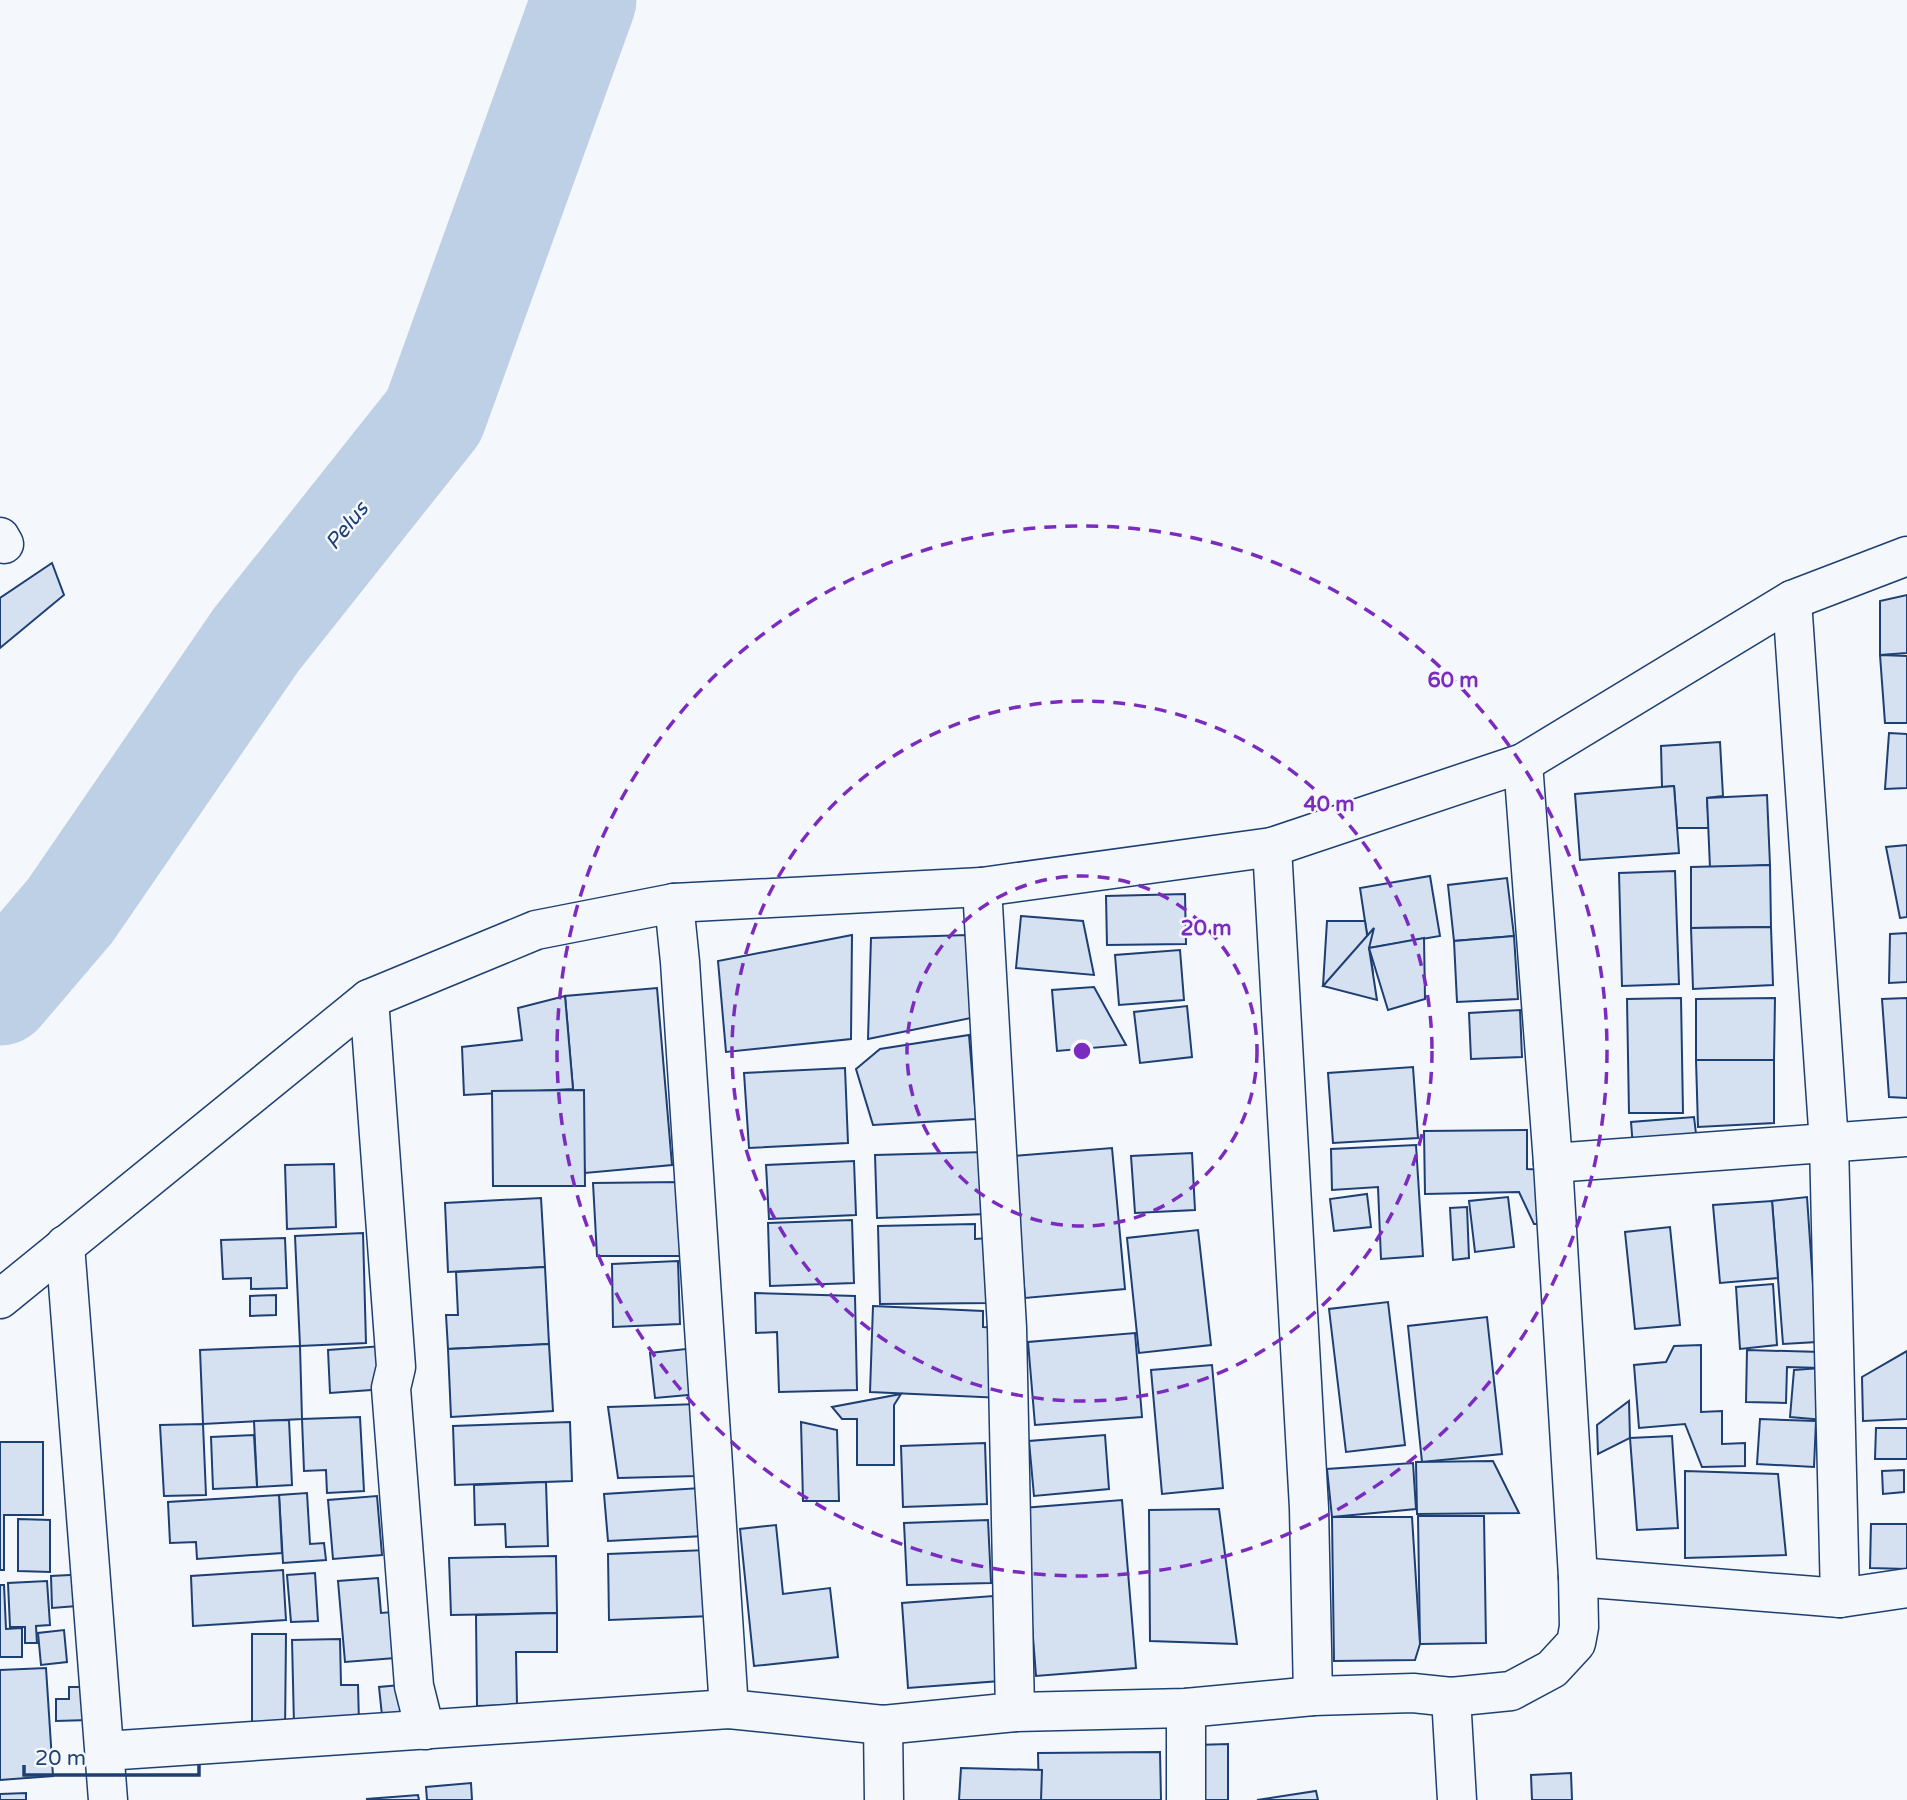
<svg xmlns="http://www.w3.org/2000/svg" width="1907" height="1800" font-family="'Varela Round',sans-serif">
<rect width="100%" height="100%" fill="#f4f7fb"/>
<g fill="none" stroke-linecap="round" stroke-linejoin="round">
<polyline stroke="#bed0e5" stroke-width="105" points="0,993 70,911 256,640 434,416 584,0"/>
</g>
<g fill="#d5e0f0" stroke="#1d3f73" stroke-width="2">
<polygon points="52,563 64,595 0,648 0,598"/>
<polygon points="1907,595 1907,653 1880,655 1880,601"/>
<polygon points="1880,655 1907,656 1907,723 1885,723"/>
<polygon points="1889,733 1907,734 1907,788 1885,789"/>
<polygon points="1720,742 1723,796 1707,798 1709,828 1677,828 1674,786 1662,787 1661,746"/>
<polygon points="1674,786 1679,853 1580,860 1575,794"/>
<polygon points="1767,795 1770,865 1710,868 1707,798"/>
<polygon points="1907,845 1907,917 1900,918 1886,847"/>
<polygon points="1770,865 1771,927 1691,928 1691,867"/>
<polygon points="1675,871 1679,984 1622,986 1619,873"/>
<polygon points="1430,876 1440,936 1369,948 1360,888"/>
<polygon points="1507,878 1514,936 1454,941 1448,885"/>
<polygon points="1185,894 1186,944 1107,945 1106,896"/>
<polygon points="1021,916 1083,921 1094,975 1016,968"/>
<polygon points="1327,921 1365,921 1373,973 1323,986"/>
<polygon points="1771,927 1773,985 1693,989 1691,928"/>
<polygon points="1374,928 1369,948 1377,1000 1323,986"/>
<polygon points="1907,933 1907,982 1889,983 1890,934"/>
<polygon points="852,935 851,1039 726,1052 718,961"/>
<polygon points="968,935 971,1018 868,1039 871,938"/>
<polygon points="1514,936 1518,999 1457,1002 1454,941"/>
<polygon points="1424,938 1425,999 1388,1010 1369,948"/>
<polygon points="1180,950 1184,1000 1119,1005 1115,955"/>
<polygon points="1094,987 1126,1045 1057,1051 1052,990"/>
<polygon points="657,988 672,1165 585,1173 573,1089 565,996"/>
<polygon points="565,996 573,1089 464,1095 462,1047 522,1040 518,1008"/>
<polygon points="1681,998 1683,1113 1629,1113 1627,999"/>
<polygon points="1775,998 1774,1060 1696,1060 1696,999"/>
<polygon points="1907,998 1907,1098 1889,1097 1882,999"/>
<polygon points="1187,1006 1192,1057 1140,1063 1134,1012"/>
<polygon points="1520,1010 1522,1057 1471,1059 1469,1013"/>
<polygon points="969,1035 976,1119 873,1125 856,1069 880,1049"/>
<polygon points="1696,1060 1774,1060 1774,1123 1698,1127"/>
<polygon points="1413,1067 1418,1138 1333,1143 1328,1073"/>
<polygon points="845,1068 848,1143 749,1148 744,1073"/>
<polygon points="584,1090 585,1186 493,1186 492,1091"/>
<polygon points="1694,1117 1697,1142 1633,1147 1631,1122"/>
<polygon points="1527,1130 1527,1169 1548,1170 1548,1224 1534,1224 1519,1192 1425,1194 1424,1131"/>
<polygon points="1416,1145 1423,1256 1381,1259 1378,1187 1332,1190 1331,1149"/>
<polygon points="1112,1148 1125,1289 1025,1298 1013,1156"/>
<polygon points="986,1152 988,1214 877,1218 875,1155"/>
<polygon points="1192,1153 1195,1210 1135,1213 1131,1156"/>
<polygon points="854,1161 856,1215 769,1219 766,1165"/>
<polygon points="334,1164 336,1227 287,1229 285,1165"/>
<polygon points="680,1182 684,1256 597,1256 593,1183"/>
<polygon points="1367,1194 1371,1227 1334,1231 1330,1199"/>
<polygon points="1508,1197 1514,1247 1475,1252 1469,1201"/>
<polygon points="1807,1197 1817,1342 1783,1344 1772,1201"/>
<polygon points="541,1198 545,1267 448,1272 445,1203"/>
<polygon points="1772,1201 1778,1278 1720,1283 1713,1205"/>
<polygon points="1467,1207 1469,1258 1453,1260 1450,1208"/>
<polygon points="852,1220 854,1283 770,1286 768,1223"/>
<polygon points="975,1224 975,1239 989,1238 991,1303 880,1304 878,1226"/>
<polygon points="1670,1227 1680,1325 1635,1329 1625,1232"/>
<polygon points="1198,1230 1211,1345 1139,1353 1127,1238"/>
<polygon points="363,1233 366,1343 300,1346 295,1236"/>
<polygon points="285,1238 287,1288 251,1289 251,1278 223,1279 221,1240"/>
<polygon points="678,1261 680,1324 613,1327 612,1264"/>
<polygon points="545,1267 549,1344 448,1349 446,1315 458,1315 456,1272"/>
<polygon points="1773,1284 1777,1345 1740,1349 1736,1287"/>
<polygon points="755,1293 855,1296 857,1390 779,1392 777,1332 756,1333"/>
<polygon points="276,1295 276,1315 250,1316 250,1296"/>
<polygon points="1388,1302 1405,1445 1346,1452 1329,1309"/>
<polygon points="873,1306 983,1311 983,1327 1005,1328 1003,1398 870,1392"/>
<polygon points="1487,1317 1502,1454 1422,1462 1408,1326"/>
<polygon points="1135,1333 1142,1417 1035,1425 1028,1342"/>
<polygon points="549,1344 553,1411 451,1417 448,1349"/>
<polygon points="1701,1345 1701,1412 1722,1411 1722,1444 1745,1443 1745,1466 1702,1467 1685,1424 1639,1428 1634,1365 1666,1362 1674,1346"/>
<polygon points="300,1346 302,1419 203,1424 200,1350"/>
<polygon points="383,1346 385,1389 330,1393 328,1350"/>
<polygon points="695,1348 699,1394 655,1398 650,1353"/>
<polygon points="1747,1350 1821,1352 1821,1368 1787,1367 1786,1403 1746,1402"/>
<polygon points="1907,1351 1907,1419 1863,1421 1862,1377"/>
<polygon points="1212,1365 1223,1488 1162,1494 1151,1370"/>
<polygon points="1821,1368 1824,1420 1790,1417 1794,1370"/>
<polygon points="901,1394 894,1405 894,1465 857,1465 857,1419 842,1419 832,1407"/>
<polygon points="1629,1401 1630,1438 1598,1454 1597,1425"/>
<polygon points="699,1404 698,1476 618,1478 608,1407"/>
<polygon points="360,1417 364,1491 327,1493 326,1470 304,1471 302,1419"/>
<polygon points="1760,1419 1816,1421 1814,1467 1757,1464"/>
<polygon points="289,1420 292,1485 257,1487 254,1421"/>
<polygon points="570,1422 572,1481 455,1485 453,1426"/>
<polygon points="801,1422 837,1430 839,1501 803,1501"/>
<polygon points="203,1424 206,1495 164,1496 160,1425"/>
<polygon points="1876,1428 1907,1428 1907,1459 1875,1459"/>
<polygon points="254,1435 257,1487 213,1489 211,1437"/>
<polygon points="1105,1435 1109,1489 1034,1496 1029,1441"/>
<polygon points="1672,1436 1678,1528 1637,1530 1630,1438"/>
<polygon points="0,1442 43,1442 43,1515 4,1515 4,1570 0,1570"/>
<polygon points="985,1443 987,1504 903,1507 901,1446"/>
<polygon points="1493,1461 1519,1513 1417,1514 1416,1462"/>
<polygon points="1413,1463 1416,1509 1332,1517 1327,1469"/>
<polygon points="1904,1470 1904,1492 1883,1494 1882,1471"/>
<polygon points="1685,1471 1778,1474 1786,1555 1685,1558"/>
<polygon points="546,1482 548,1546 506,1547 505,1524 475,1525 474,1485"/>
<polygon points="701,1488 704,1536 608,1541 604,1494"/>
<polygon points="307,1493 310,1544 324,1543 326,1560 283,1563 279,1495"/>
<polygon points="279,1495 282,1553 197,1559 196,1542 170,1543 168,1502"/>
<polygon points="377,1496 382,1555 333,1559 328,1500"/>
<polygon points="1122,1500 1136,1668 1036,1676 1023,1508"/>
<polygon points="1219,1509 1237,1644 1150,1641 1149,1510"/>
<polygon points="1418,1516 1484,1516 1486,1643 1420,1644"/>
<polygon points="1332,1517 1412,1517 1420,1644 1415,1660 1334,1661"/>
<polygon points="18,1519 50,1520 50,1572 18,1571"/>
<polygon points="988,1520 991,1583 907,1585 904,1523"/>
<polygon points="1871,1524 1907,1524 1907,1569 1870,1568"/>
<polygon points="776,1525 783,1594 830,1588 838,1657 754,1666 740,1529"/>
<polygon points="707,1550 711,1616 609,1620 608,1554"/>
<polygon points="556,1556 557,1613 451,1615 449,1558"/>
<polygon points="283,1570 286,1620 193,1626 191,1576"/>
<polygon points="315,1573 318,1621 291,1622 287,1575"/>
<polygon points="89,1574 90,1605 52,1608 51,1576"/>
<polygon points="378,1578 381,1613 405,1611 408,1657 345,1662 338,1581"/>
<polygon points="47,1581 50,1625 36,1626 37,1643 25,1643 25,1627 10,1627 8,1583"/>
<polygon points="0,1585 4,1585 6,1629 22,1628 22,1657 0,1657"/>
<polygon points="993,1596 1000,1681 908,1688 902,1603"/>
<polygon points="557,1613 557,1652 516,1652 517,1705 477,1706 476,1615"/>
<polygon points="64,1630 67,1662 41,1665 38,1633"/>
<polygon points="252,1634 286,1634 285,1734 252,1734"/>
<polygon points="340,1639 341,1685 358,1685 359,1723 294,1725 292,1640"/>
<polygon points="46,1668 53,1776 0,1780 0,1670"/>
<polygon points="411,1684 415,1723 383,1725 379,1687"/>
<polygon points="69,1687 88,1687 89,1720 56,1721 56,1699 69,1699"/>
<polygon points="1228,1744 1228,1800 1196,1800 1196,1745"/>
<polygon points="1160,1752 1161,1800 1039,1800 1038,1753"/>
<polygon points="961,1768 1042,1770 1041,1800 959,1800"/>
<polygon points="1571,1773 1572,1800 1532,1800 1531,1775"/>
<polygon points="471,1783 472,1800 427,1800 426,1787"/>
<polygon points="1316,1791 1318,1800 1257,1800"/>
<polygon points="26,1793 26,1800 0,1800 0,1794"/>
<polygon points="418,1795 419,1800 367,1800 367,1799"/>
</g>
<g fill="none" stroke-linecap="round" stroke-linejoin="round">
<defs>
<g id="minor">
<polyline points="0,537 4,544"/>
<polyline points="1792,600 1829,1143 1840,1598"/>
<polyline points="1272,847 1309,1508 1313,1696"/>
<polyline points="982,887 1007,1328 1015,1712"/>
<polyline points="674,903 680,962 729,1709"/>
<polyline points="369,999 396,1367 391,1388 414,1686 425,1730"/>
<polyline points="1553,1163 1907,1137"/>
<polyline points="65,1245 108,1800"/>
<polyline points="0,1299 369,999 536,930 674,903 982,887 1272,847 1523,763 1792,600 1907,556"/>
<polyline points="1578,1577 1840,1598 1907,1588"/>
<polyline points="1451,1697 1457,1800"/>
<polyline points="1186,1708 1186,1800"/>
<polyline points="883,1725 884,1800"/>
<polyline points="105,1751 729,1709 883,1725 1015,1712 1186,1708 1313,1696 1413,1693 1451,1697 1511,1691 1552,1669 1576,1643 1579,1627 1578,1577 1553,1163 1523,763"/>
</g>
</defs>
<use href="#minor" stroke="#1d3f73" stroke-width="41"/>
<use href="#minor" stroke="#f4f7fb" stroke-width="38"/>
</g>
<g fill="none" stroke="#7b2cbf" stroke-width="3.5" stroke-dasharray="12 9">
<circle cx="1082" cy="1051" r="175"/>
<circle cx="1082" cy="1051" r="350"/>
<circle cx="1082" cy="1051" r="525"/>
</g>
<g text-anchor="middle" dominant-baseline="central" stroke-width="5" stroke-linejoin="round" paint-order="stroke">
<g font-size="21" font-style="italic" fill="#1d3f73" stroke="#f4f7fb">
<text transform="translate(347 526) rotate(-51)">Pelus</text>
</g>
</g>
<circle cx="1082" cy="1051" r="10" fill="#7b2cbf" stroke="#f4f7fb" stroke-width="3.5"/>
<g font-size="21" text-anchor="middle" font-weight="bold" fill="#7b2cbf" stroke="#f4f7fb" stroke-width="5" stroke-linejoin="round" paint-order="stroke">
<text x="1453" y="687">60 m</text>
<text x="1329" y="811">40 m</text>
<text x="1206" y="935">20 m</text>
</g>
<path d="M24 1765v10h175v-10" fill="none" stroke="#1d3f73" stroke-width="3.5"/>
<text x="35" y="1765" font-size="21" fill="#1d3f73" stroke="#f4f7fb" stroke-width="5" paint-order="stroke">20 m</text>
</svg>
